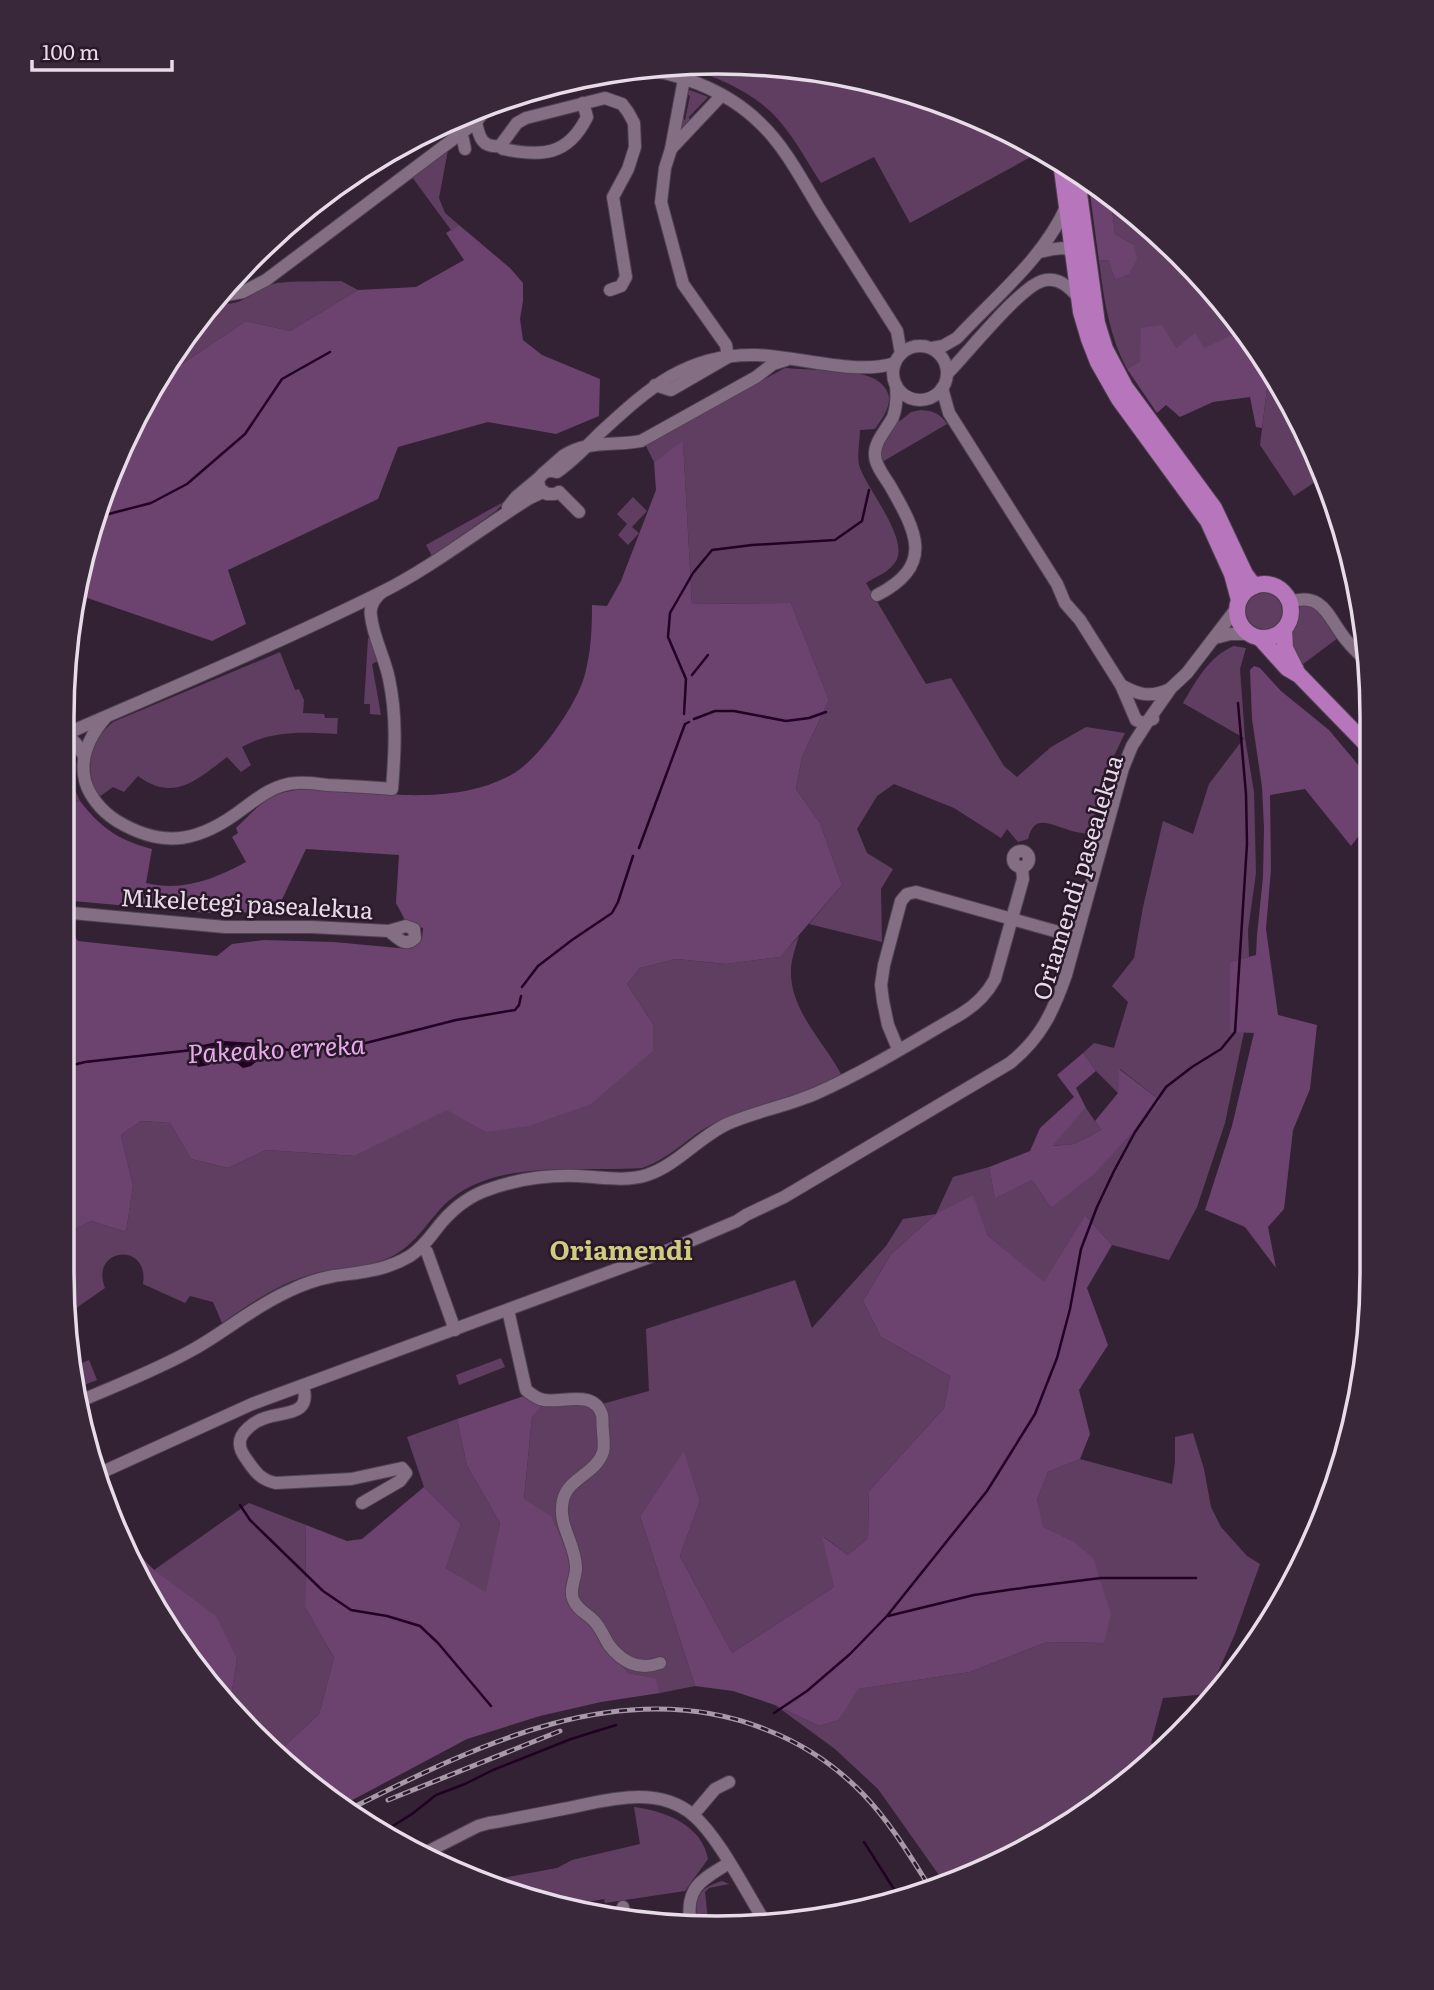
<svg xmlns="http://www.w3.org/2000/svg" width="1434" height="1990" font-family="Literata,serif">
<rect width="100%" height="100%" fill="#332234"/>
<g fill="#603e62">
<path d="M760,63L887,84L1007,129L1031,144L1038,153L910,223L874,157L821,183C806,160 791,131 771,112C748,90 719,79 690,68L691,65Z"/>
<polygon points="690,90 708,97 689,117 690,124 682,133 678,128 681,117 685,120 690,96 685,93"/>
<polygon points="448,150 439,198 445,213 459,225 451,230 412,177"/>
<path d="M1110,193L1117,197L1193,269L1199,291L1203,279L1210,285L1238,327L1240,332L1204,349L1195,334L1176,348L1140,361L1127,369C1109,335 1104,299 1099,261L1108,260L1115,279L1134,245L1115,234Z"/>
<path d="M341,281L358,290L290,331L246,321L179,366L173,359L220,303C240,307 253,292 270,285C280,280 326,282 341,281Z"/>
<path d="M785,368C809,370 852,369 873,378C881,382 889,390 889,399C889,410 881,420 875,429L860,430C860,442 856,458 860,468C868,490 909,539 896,561C890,572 875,577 866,583L926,684L951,678L1004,766L1017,777L1051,747L1086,727L1125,733L1113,758L1089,834C1082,833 1073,832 1066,829C1049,824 1034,814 1028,839L1018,842L1007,829L1001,838L954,808L894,784L877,796L857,829L867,853L893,869L881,889L882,942L809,924L842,885L820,823L796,789L802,757L829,700L791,603L692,604L683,442L654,462L645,444Z"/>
<polygon points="1269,373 1305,427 1321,478 1294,496 1260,445"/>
<path d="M921,410C933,411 940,413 947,424L882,462C877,447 890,433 897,420L900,421L911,412Z"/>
<polygon points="633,497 647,511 632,527 639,533 628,545 618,535 627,524 617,514"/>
<polygon points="507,500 496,511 432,556 426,545"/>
<circle cx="1264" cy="611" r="18"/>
<path d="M1309,604C1322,612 1329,626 1338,638L1303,664C1289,651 1291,638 1296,622C1298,616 1298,610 1301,605Z"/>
<polygon points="368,638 370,638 378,661 372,664 381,715 370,714 370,704 364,704"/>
<path d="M1234,646L1246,648L1240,669L1245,738L1254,792L1256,873L1248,930L1249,957L1230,962V1032H1244L1225,1123L1197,1207L1169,1260L1112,1245L1085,1215L1044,1283L987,1235L936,1214L891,1254L863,1301L881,1337L950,1376L944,1408L869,1491L868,1538L848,1555L824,1537L834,1587L732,1653L680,1556L700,1501L684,1452L640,1516L695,1686L660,1693L654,1678L628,1673L567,1598L524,1499L532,1417L544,1404H602L649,1391L646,1329L795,1280L812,1328L886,1246L903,1219L936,1214L953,1177L989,1167L995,1197L1032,1180L1051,1208L1161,1101L1120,1069L1118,1093L1096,1071L1083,1053L1094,1043L1114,1048L1128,1002L1112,986L1134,958L1143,907L1163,821L1193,834L1209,784L1244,738L1183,703C1196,681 1209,656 1234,646Z"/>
<path d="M280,652L295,690L299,689L304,700L303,713L324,714L325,718H338L337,734C304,732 272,730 242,747L251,765L241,772L227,757C198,779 174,803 138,776L124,792L113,787L99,797C83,771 90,741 113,722Z"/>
<polygon points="61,748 68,750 72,755 72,783 80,801 61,805"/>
<path d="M799,936C796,946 792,957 791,968C789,1010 823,1040 841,1074C830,1080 818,1086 807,1090C776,1102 745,1109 715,1123C688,1136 672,1158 642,1168C584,1172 510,1160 459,1193C428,1213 422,1245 384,1260C362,1269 338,1267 316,1273C281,1282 251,1303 222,1323L213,1302L190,1296L185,1303L143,1284C150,1241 89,1247 105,1288L69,1313L66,1310L61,1273V1236L91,1221L126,1232L133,1186L121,1135L141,1121L170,1123L191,1159L228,1168L266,1150L355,1156L447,1109L485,1132L653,1024L627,984L640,968L676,959L726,964L779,957Z"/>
<polygon points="1086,1108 1101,1130 1074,1144 1051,1146"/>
<polygon points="501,1358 505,1367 459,1385 456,1375"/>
<polygon points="89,1360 97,1380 76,1388 74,1366"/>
<polygon points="457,1419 467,1466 500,1523 487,1593 446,1568 461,1524 424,1487 407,1437"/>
<polygon points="1193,1433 1204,1469 1211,1507 1221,1527 1247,1556 1260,1564 1235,1634 1208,1694 1163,1698 1151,1743 1164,1750 1149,1766 968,1879 946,1885 878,1789 835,1749 775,1705 819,1726 839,1720 857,1689 970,1672 1047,1642 1104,1643 1073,1541 1042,1527 1037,1500 1048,1472 1080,1459 1172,1484 1175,1462 1175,1437"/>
<polygon points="249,1503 306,1525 305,1607 334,1658 319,1714 275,1755 230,1703 237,1659 154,1570"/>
<path d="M634,1807C665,1811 702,1825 708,1859L685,1891L605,1903L604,1899L566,1906V1908L487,1881L557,1868L572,1860L640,1844Z"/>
<path d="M722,1881L729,1884L709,1888L705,1892L708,1920H697C695,1896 699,1888 722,1881Z"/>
</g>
<g fill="#6b436e">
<polygon points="1088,179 1110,193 1115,234 1134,245 1137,259 1129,274 1115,279 1108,260 1099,261"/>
<polygon points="459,225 510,268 523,283 523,301 520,319 523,340 542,355 600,379 599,416 556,434 488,422 398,447 378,499 228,570 246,624 212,641 73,593 149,389 173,359 179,366 246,321 290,331 358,290 416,287 464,260 446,233"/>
<polygon points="1162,325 1176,348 1195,333 1204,348 1239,332 1238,327 1269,373 1262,428 1256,427 1250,397 1213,402 1180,417 1166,405 1157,413 1127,369 1140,361 1141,328"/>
<path d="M683,441L692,604L791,603L829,700L802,757L796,789L820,823L842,885L780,957L726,964L676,959L640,968L627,984L653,1024V1051L591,1104L529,1126L485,1132L447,1110L355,1156L266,1150L228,1168L191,1159L170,1123L141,1121L121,1135L133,1186L126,1232L91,1221L61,1236V929L70,930L78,941L217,956L232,944L264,940L334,942L409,949L422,939L423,928L406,922L396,903L399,855L306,849L276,912L208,913L61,900V805L80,801C101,828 118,840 152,849L146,883C182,892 215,879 246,862L232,837L238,833L236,828C248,817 261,801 276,795C308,782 368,793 403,795C440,796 478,793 511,775C538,761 578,703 585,674C591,651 592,629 592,605L607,606L621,581L656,490L654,462Z"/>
<polygon points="1254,666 1260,668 1281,691 1329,730 1360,767 1368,798 1368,824 1351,846 1305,789 1270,795 1271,869 1266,929 1278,1015 1317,1025 1310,1089 1293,1130 1284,1209 1268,1227 1276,1268 1245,1227 1205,1210 1232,1126 1254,1033 1230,1032 1230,962 1256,955 1257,935 1263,877 1264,828 1262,787 1252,719 1250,670"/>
<polygon points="1083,1053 1096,1071 1076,1088 1086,1108 1052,1146 1074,1144 1101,1130 1095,1121 1118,1093 1119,1069 1161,1101 1094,1174 1051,1208 1032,1180 995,1198 989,1167 1030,1151 1040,1128 1074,1097 1057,1075"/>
<polygon points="973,1195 987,1235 1044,1282 1085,1215 1112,1245 1087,1288 1108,1345 1079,1390 1090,1434 1080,1459 1048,1472 1037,1500 1043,1527 1073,1541 1093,1558 1111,1614 1104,1643 1047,1642 970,1672 858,1689 839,1720 819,1726 775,1705 733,1691 695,1686 640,1516 684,1451 700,1501 680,1556 732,1653 834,1587 822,1536 848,1555 868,1538 869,1491 944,1408 950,1376 881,1337 863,1301 891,1254 936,1214"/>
<polygon points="524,1396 544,1404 532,1417 524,1499 551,1516 572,1563 567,1598 628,1673 655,1678 660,1693 601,1702 540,1716 467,1739 343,1805 285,1766 275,1755 319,1714 334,1658 305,1607 306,1525 347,1541 362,1539 424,1487 461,1524 446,1568 486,1592 500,1523 467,1466 457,1419"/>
<polygon points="130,1545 154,1570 216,1616 237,1659 230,1703 172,1637"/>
</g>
<polygon fill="#210024" points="223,1041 257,1043 257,1061 251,1066 243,1068 233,1060 219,1057 209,1065 198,1067 187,1048"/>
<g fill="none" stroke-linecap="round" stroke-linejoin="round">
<g stroke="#210024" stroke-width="2.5">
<polyline points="101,516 151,503 187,484 245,434 282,379 330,352"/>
<polyline points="692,675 708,655"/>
<polyline points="684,714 686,679 668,637 670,613 693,573 712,550 752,545 835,540 862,521 869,490"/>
<polyline points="694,719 715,711 734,711 786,721 809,718 826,712"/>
<polyline points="639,848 685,724 689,722"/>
<polyline points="522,987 538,966 572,940 612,913 618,902 633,856"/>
<polyline points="254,1048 291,1050 358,1045 456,1020 515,1010 519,1005 521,996"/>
<polyline points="61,1068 85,1062 192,1050"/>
<polyline points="240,1505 250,1520 323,1591 351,1610 387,1616 420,1626 438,1643 491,1706"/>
<polyline points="888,1616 974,1595 1029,1587 1101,1578 1196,1578"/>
<polyline points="774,1713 807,1691 850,1654 887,1616 987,1491 1035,1414 1057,1358 1070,1309 1081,1249 1097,1207 1114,1171 1135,1132 1166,1087 1192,1067 1221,1049 1235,1032 1247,844 1246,794 1238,703"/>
<polyline points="383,1832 412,1814 436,1795 465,1784 493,1770 571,1739 616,1725"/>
<polyline points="864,1842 899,1897"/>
</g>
<defs>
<g id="minor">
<path d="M625,68C674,70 726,89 761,124C786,148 804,184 822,213C847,252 872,292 897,331L901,354"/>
<path d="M464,115C479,118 484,111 497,104C504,101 511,98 518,93"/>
<polyline points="454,120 463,139 465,149"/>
<path d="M476,122C479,137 482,148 500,146L517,123L526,118L605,98L622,104L628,112L634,123L635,147L628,169L613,197L626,277L621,286L610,290"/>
<path d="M500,146L503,149C541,157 568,156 587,117L583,103"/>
<polyline points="671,149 722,95"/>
<path d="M1040,252C1054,249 1069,243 1077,257"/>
<polyline points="226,295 243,292 266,280 476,122 482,114"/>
<circle cx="920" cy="373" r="27"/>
<path d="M932,348L943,346L957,338C996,296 1044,258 1067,205"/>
<path d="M947,374C967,354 1019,288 1042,281C1059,276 1070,288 1080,299"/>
<polyline points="655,385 671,390 728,357 726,345 683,284 661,202 665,168 671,149 684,79"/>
<polyline points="942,388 949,413 1057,584 1065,603 1080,620 1121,685 1136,720 1143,723 1153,719"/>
<path d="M546,471C552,466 557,461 563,456C586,440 616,446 641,441L756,377L773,364L786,360"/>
<path d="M559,492L555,494H547L540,489L538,481C542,472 548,469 557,472C573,461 586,447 600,433C649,388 687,353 757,355C797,356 857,376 895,363"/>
<polyline points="559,492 579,512"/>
<polyline points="508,507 516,497 540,477"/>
<path d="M877,595C936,565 916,531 889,484C884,476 875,465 875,455C874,442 887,429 893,417C897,406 897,396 896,385"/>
<path d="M1289,602C1325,591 1328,619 1347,641C1353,649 1361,655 1367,662"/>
<polyline points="1215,638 1230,634 1250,634"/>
<path d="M1121,685C1138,695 1151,698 1170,689"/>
<path d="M106,717C92,733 81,753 84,775C86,793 101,811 117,821C165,850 201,841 244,808C260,796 276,784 296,783C307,782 318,784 328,785C350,786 371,787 392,789C395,752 397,716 389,679C385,658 373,637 371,616C369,606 375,598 382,592"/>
<path d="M61,736C169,689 277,644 382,592C434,566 481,528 530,498L543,492"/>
<path d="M61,738C74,736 78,746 84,756"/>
<circle cx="1021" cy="859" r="8"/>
<path d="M61,912L225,927H312L389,931L406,926L414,929L415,938C405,948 398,938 389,931"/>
<polyline points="898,1049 888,1025 883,1001 881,985 884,965 901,901 907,894 916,892 1076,937"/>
<polyline points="422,1247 427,1252 455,1330"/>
<path d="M508,1310L526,1390C531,1394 537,1399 544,1400C563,1403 594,1389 602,1415C603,1420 602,1426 603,1431C603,1437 605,1445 603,1452C596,1474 568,1478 563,1500C557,1525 576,1544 576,1568C576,1578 569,1589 573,1599C577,1610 588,1614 595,1622C601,1629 604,1637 609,1645C622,1662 639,1671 660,1663"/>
<path d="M303,1386C312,1416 284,1411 265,1418C255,1421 238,1433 240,1445C240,1450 244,1456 247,1460C255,1472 261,1480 276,1483L351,1479L402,1468L406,1473L400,1481L362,1503"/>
<path d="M78,1402C117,1385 157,1370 194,1349C226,1331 255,1306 289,1291C303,1284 318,1279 334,1276C362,1272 385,1271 410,1256C424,1247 432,1234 442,1222C455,1207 471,1195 490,1189C518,1179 549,1175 578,1176C601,1177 625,1182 647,1175C677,1165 698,1138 727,1124C756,1111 788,1106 817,1093C867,1071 914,1041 961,1014C976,1005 987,994 995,979L1023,879L1022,867"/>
<path d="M98,1474L252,1404L669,1250L737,1221L746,1215L784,1197L1010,1063C1041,1038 1053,1012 1066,975L1123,768L1132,746L1150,718L1171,688L1187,673L1236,609"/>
<polyline points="693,1815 715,1789 729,1782"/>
<path d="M419,1856L478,1826L489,1823C513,1819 538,1814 563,1809C605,1801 656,1784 693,1815C719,1837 746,1892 765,1922"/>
<polyline points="623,1907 625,1917"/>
<path d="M690,1920C686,1885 704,1879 729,1863"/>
</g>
<g id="major">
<polyline points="1061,162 1081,312 1089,339 1098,362 1119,399 1208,521 1232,574 1239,600"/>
<polyline points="1076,172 1097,323 1105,349 1125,387 1214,508 1245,574 1254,586"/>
<circle cx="1264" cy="611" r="27"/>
<polyline points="1284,629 1285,648 1296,670"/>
<polyline points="1260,638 1287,668 1299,675 1368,746"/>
</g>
</defs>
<use href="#minor" stroke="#504151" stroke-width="14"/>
<use href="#major" stroke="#504151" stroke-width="18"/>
<use href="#minor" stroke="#836e84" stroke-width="12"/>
<use href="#major" stroke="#b776bb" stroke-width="16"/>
<defs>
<g id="rail">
<polyline points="388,1800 560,1731"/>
<path d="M350,1809C477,1745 624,1672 767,1730C803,1744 836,1766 863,1794C890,1822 910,1856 931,1889"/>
</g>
</defs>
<use href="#rail" stroke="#a799a8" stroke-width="5"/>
<use href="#rail" stroke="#29182a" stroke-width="2.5" stroke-dasharray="8" stroke-linecap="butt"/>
</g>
<g text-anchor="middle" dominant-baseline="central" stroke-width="5" stroke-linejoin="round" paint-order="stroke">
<g font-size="24" fill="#e8dce8" stroke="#29182a">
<text transform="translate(1076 877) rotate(-73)">Oriamendi pasealekua</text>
<text transform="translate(247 902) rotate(3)">Mikeletegi pasealekua</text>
</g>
<g font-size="26" font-style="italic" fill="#e8aaec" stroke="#29182a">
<text transform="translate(276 1047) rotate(-3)">Pakeako erreka</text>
</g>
<g font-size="26" font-weight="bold" fill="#d0cc7d" stroke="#29182a">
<text x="621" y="1248">Oriamendi</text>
</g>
</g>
<path d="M0 0H1434V1990H0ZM717 74H717A643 643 0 0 1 1360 717V1273A643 643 0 0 1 717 1916H717A643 643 0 0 1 74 1273V717A643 643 0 0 1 717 74Z" fill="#382839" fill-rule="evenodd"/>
<path fill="none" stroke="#e8dce8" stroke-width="3.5" d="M717 74H717A643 643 0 0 1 1360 717V1273A643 643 0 0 1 717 1916H717A643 643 0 0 1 74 1273V717A643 643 0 0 1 717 74Z"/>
<path d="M32 60v10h140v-10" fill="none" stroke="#e8dce8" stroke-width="3.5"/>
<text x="42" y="60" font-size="21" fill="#e8dce8" stroke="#29182a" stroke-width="5" paint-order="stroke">100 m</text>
</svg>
